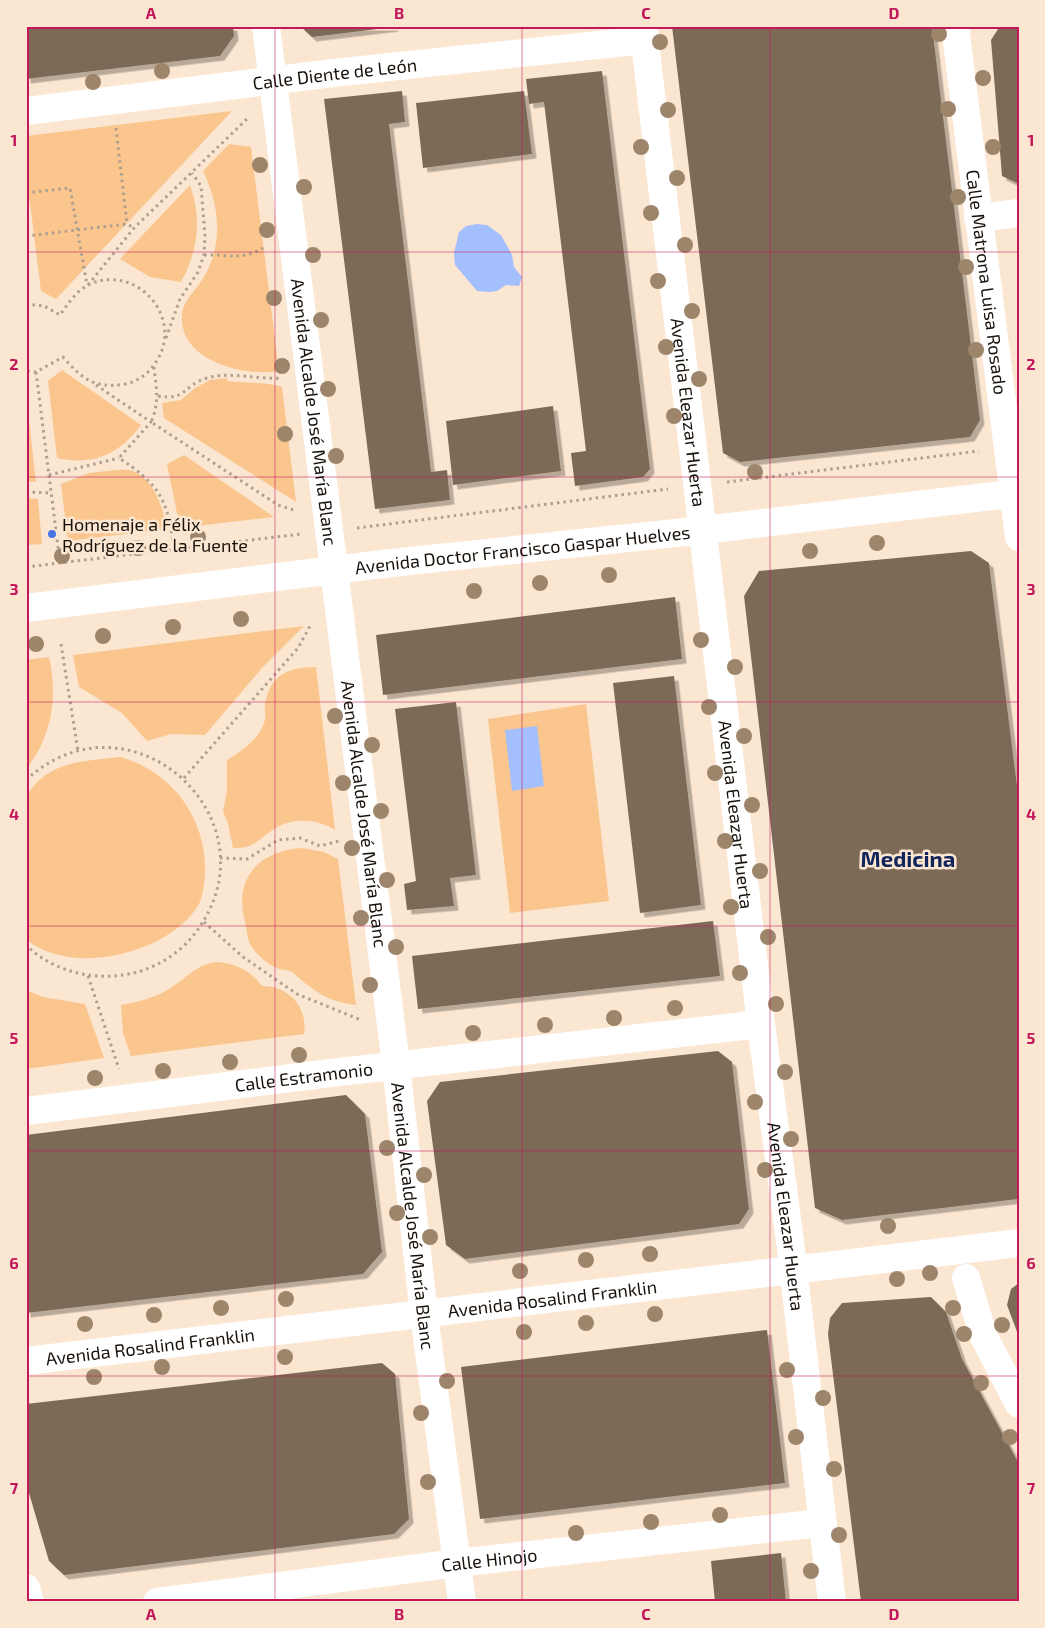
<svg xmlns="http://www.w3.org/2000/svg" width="1045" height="1628" font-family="'Exo 2',sans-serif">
<defs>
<filter id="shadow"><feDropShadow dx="4.5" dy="4.5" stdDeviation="0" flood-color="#0004"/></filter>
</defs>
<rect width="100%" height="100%" fill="#fbe6d1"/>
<g fill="#fac68e">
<polygon points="232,111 56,299 41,291 26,172 26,136"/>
<path d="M229,144L251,147L279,371C245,377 179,361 182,316C183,300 194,293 202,280C224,246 220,206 203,171Z"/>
<path d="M190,185C202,219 198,251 181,282L150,277L120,259Z"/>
<path d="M62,370L141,425C120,454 93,466 57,458L48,381Z"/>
<path d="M228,378L227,381C245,383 265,382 282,387L296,502L164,418L162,403L181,400L195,388L210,380Z"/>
<polygon points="26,395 36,482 26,481"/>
<polygon points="184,455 274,517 180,528 167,464"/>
<path d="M116,470C121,470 130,469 135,472C155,481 164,510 167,529L68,541L61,484L89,473Z"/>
<polygon points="26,498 38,499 42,544 26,545"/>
<polygon points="304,626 262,668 205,735 171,734 147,741 122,713 79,687 73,655"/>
<path d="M49,657C58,697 52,737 26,769V660Z"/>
<path d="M316,667L335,830C317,819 293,817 274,829C256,840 257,848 233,848L228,824L223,811L227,791V760C241,752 262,737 265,719C266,714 264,708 265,703C272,673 288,668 316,667Z"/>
<polygon points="586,704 609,901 510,913 488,719"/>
<path d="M121,757C171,772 204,815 205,867C205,878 204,893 199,904C171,953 71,978 26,939V797C47,761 83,761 121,757Z"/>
<path d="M302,848L324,852L338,859L356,1005C326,1001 316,992 293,973C290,970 283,970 279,969C268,965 256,955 250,944C247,937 247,929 245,922C233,878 259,851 302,848Z"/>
<path d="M216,962C235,963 250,970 262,986C289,986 308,1007 304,1034L131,1056L123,1033L121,1005C138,1002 154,998 169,989C186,979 195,965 216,962Z"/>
<polygon points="26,990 43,997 85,1004 104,1058 26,1069"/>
</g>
<g fill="#a3bffd">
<polygon points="477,224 487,225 501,235 512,255 514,267 522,277 519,286 506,285 497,291 489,292 477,291 455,265 454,253 459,232 466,226"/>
<polygon points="537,726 544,786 512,791 505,730"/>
</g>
<g fill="#7c6a57" filter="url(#shadow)">
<polygon points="26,26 233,26 234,36 220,56 26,79"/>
<polygon points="300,26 394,26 394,27 312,37"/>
<polygon points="672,26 932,26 980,420 970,437 740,462 723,453"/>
<polygon points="1000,26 1019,26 1019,184 1002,176 991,40"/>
<polygon points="602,71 650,469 643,477 575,486 571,453 586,451 544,102 529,104 526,79"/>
<polygon points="402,91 405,122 389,124 431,472 447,470 450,500 375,509 324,99"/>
<polygon points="524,91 532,154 423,168 416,103"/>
<polygon points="553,406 561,471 453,485 446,421"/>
<polygon points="971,551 989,563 1019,802 1019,1199 842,1220 815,1208 744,596 759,571"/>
<polygon points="675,597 682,659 383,695 376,635"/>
<polygon points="674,676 701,905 640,913 613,683"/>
<polygon points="456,702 476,875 450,878 454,906 407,910 404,884 416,881 395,709"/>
<polygon points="713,921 720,976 418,1009 412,956"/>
<polygon points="718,1051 732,1062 749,1209 739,1224 465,1259 446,1245 427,1101 440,1082"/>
<polygon points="346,1095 365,1114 382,1252 363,1274 26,1313 26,1135"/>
<polygon points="1019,1283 1019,1337 1007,1305 1011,1289"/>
<polygon points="931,1297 946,1312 962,1359 1019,1464 1019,1602 861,1602 828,1334 830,1318 842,1303"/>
<polygon points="767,1330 785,1483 480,1519 461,1367"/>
<polygon points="382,1363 395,1374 409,1519 394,1534 64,1575 49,1561 26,1483 26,1404"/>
<polygon points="781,1553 786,1602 715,1602 711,1561"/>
</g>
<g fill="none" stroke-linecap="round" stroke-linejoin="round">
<g stroke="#af9f8f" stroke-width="3" stroke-dasharray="2.5 4" stroke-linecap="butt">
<polyline points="116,128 127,224"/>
<polyline points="26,193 70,188 87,285"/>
<polyline points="26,236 127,224 134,228"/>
<path d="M204,255C230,254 240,261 263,248"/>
<polyline points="88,285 134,228 248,118"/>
<polyline points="26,291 28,304"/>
<path d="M26,304L44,306L60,315C68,304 76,291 88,285C139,261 188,323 153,366C147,375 136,382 125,384C95,389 82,379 63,357L36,372L26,371"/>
<polyline points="166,338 180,299 198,272 204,255 205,236 201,186 192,173"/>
<path d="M154,367C156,386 160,403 151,422L278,505L297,511"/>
<polyline points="36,372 59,555"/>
<path d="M96,385L151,422L119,458C157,483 167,497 173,542"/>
<path d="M158,396C187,401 183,385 207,378C230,371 257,380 282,378"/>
<polyline points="49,475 119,458"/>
<polyline points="727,482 979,451"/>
<polyline points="26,492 51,493"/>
<polyline points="357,528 668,489"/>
<polyline points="26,567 301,534"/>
<polyline points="61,644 78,751"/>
<polyline points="184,778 298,648 310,626"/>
<path d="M26,780C130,684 280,820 196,932C179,955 152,971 123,975C89,980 51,970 26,945"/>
<polyline points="220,858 247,859 278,840 300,838 320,846 339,841"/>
<polyline points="204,922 243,957 297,994 361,1020"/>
<polyline points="88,976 119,1069"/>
</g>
<g stroke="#fff" stroke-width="28">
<path id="s1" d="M266,26L396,1065L424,1314L462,1602"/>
<path id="s2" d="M643,26L761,1024L790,1241L832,1602"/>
<path id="s3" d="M955,26L1019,537"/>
<path id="s4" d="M26,111L333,73L645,40"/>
<polyline points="978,218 1019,213"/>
<path id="s5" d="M26,608L391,563L704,530L1019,493"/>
<path id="s6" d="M26,1111L339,1072L761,1024"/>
<polyline points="966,1278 984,1337 1019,1404"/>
<path id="s7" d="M26,1361L1019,1243"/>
<polyline points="26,1588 30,1602"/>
<path id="s8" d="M157,1602L457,1563L821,1523"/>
</g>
</g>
<g fill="#9c856a">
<circle cx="939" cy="34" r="8"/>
<circle cx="660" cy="42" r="8"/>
<circle cx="162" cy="71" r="8"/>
<circle cx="983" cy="78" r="8"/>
<circle cx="93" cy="82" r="8"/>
<circle cx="948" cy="109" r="8"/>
<circle cx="668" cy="110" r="8"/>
<circle cx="641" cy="147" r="8"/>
<circle cx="993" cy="147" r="8"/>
<circle cx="260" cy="165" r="8"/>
<circle cx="677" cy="178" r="8"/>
<circle cx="304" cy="187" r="8"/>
<circle cx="958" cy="197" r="8"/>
<circle cx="651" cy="213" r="8"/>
<circle cx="267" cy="230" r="8"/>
<circle cx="685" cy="245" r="8"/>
<circle cx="313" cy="255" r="8"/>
<circle cx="966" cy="267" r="8"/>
<circle cx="658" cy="281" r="8"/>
<circle cx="274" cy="298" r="8"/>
<circle cx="692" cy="311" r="8"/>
<circle cx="321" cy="320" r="8"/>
<circle cx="666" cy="347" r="8"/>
<circle cx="976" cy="350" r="8"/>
<circle cx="282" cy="366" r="8"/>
<circle cx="699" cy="379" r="8"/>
<circle cx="328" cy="389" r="8"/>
<circle cx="674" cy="416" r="8"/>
<circle cx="285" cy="434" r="8"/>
<circle cx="336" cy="456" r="8"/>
<circle cx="755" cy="472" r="8"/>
<circle cx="198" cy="537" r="8"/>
<circle cx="877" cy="543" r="8"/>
<circle cx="138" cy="548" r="8"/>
<circle cx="810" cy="551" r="8"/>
<circle cx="62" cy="556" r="8"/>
<circle cx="609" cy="575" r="8"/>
<circle cx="540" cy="583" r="8"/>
<circle cx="474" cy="591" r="8"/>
<circle cx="241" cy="619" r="8"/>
<circle cx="173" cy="627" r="8"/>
<circle cx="103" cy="636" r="8"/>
<circle cx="701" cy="640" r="8"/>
<circle cx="36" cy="644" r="8"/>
<circle cx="735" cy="667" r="8"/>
<circle cx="709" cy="707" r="8"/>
<circle cx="335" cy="716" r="8"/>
<circle cx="744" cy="736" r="8"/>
<circle cx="372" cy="745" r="8"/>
<circle cx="715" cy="773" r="8"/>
<circle cx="343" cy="783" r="8"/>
<circle cx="752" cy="805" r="8"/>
<circle cx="381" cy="811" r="8"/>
<circle cx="725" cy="841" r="8"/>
<circle cx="352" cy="848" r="8"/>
<circle cx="760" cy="871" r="8"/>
<circle cx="387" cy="880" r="8"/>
<circle cx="731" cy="907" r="8"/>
<circle cx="361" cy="918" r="8"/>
<circle cx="768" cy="937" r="8"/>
<circle cx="396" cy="947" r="8"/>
<circle cx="740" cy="973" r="8"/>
<circle cx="370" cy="985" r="8"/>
<circle cx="776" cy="1004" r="8"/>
<circle cx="675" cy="1008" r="8"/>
<circle cx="614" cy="1018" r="8"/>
<circle cx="545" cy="1025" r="8"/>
<circle cx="473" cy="1033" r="8"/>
<circle cx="299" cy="1055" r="8"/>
<circle cx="230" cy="1062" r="8"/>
<circle cx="163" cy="1071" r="8"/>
<circle cx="785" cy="1072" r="8"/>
<circle cx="95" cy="1078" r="8"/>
<circle cx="755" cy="1102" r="8"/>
<circle cx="791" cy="1139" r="8"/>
<circle cx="387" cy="1148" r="8"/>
<circle cx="765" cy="1170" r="8"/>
<circle cx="424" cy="1175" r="8"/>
<circle cx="397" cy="1213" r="8"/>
<circle cx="888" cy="1226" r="8"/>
<circle cx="430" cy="1237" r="8"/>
<circle cx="650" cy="1254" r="8"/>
<circle cx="586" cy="1260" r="8"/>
<circle cx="520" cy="1271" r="8"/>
<circle cx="930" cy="1273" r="8"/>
<circle cx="897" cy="1279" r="8"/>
<circle cx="286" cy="1299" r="8"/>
<circle cx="221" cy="1308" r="8"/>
<circle cx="953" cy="1308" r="8"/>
<circle cx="655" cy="1314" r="8"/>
<circle cx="154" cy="1315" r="8"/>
<circle cx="586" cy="1323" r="8"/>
<circle cx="85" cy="1324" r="8"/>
<circle cx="1002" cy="1325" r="8"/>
<circle cx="524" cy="1332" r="8"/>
<circle cx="964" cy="1334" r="8"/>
<circle cx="285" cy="1357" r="8"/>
<circle cx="162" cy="1367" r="8"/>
<circle cx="787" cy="1370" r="8"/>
<circle cx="94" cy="1377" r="8"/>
<circle cx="447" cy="1381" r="8"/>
<circle cx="981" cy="1383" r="8"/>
<circle cx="823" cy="1398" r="8"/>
<circle cx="421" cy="1413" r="8"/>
<circle cx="796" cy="1437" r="8"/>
<circle cx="1010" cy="1437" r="8"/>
<circle cx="834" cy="1469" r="8"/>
<circle cx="428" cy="1482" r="8"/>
<circle cx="720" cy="1515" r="8"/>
<circle cx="651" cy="1522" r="8"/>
<circle cx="576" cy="1533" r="8"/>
<circle cx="839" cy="1535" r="8"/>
<circle cx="811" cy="1571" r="8"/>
</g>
<path fill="none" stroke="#c2185b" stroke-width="1" stroke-opacity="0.55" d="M275,26V1602M522,26V1602M770,26V1602M26,252H1019M26,477H1019M26,702H1019M26,926H1019M26,1151H1019M26,1376H1019"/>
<circle fill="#4873e5" stroke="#fbe6d1" stroke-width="2" cx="52" cy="534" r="5"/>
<g text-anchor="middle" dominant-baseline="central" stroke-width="5" stroke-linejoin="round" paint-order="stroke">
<g font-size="18" fill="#19120b" stroke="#fbe6d1">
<text stroke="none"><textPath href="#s4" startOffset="311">Calle Diente de León</textPath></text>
<text stroke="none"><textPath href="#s3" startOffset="258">Calle Matrona Luisa Rosado</textPath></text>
<text stroke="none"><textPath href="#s1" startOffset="389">Avenida Alcalde José María Blanc</textPath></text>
<text stroke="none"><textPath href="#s2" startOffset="389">Avenida Eleazar Huerta</textPath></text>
<text stroke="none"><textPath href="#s5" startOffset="500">Avenida Doctor Francisco Gaspar Huelves</textPath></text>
<text stroke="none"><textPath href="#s1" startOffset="794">Avenida Alcalde José María Blanc</textPath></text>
<text stroke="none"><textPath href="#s2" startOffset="794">Avenida Eleazar Huerta</textPath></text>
<text stroke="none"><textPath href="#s6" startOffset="280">Calle Estramonio</textPath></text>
<text stroke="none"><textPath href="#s1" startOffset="1199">Avenida Alcalde José María Blanc</textPath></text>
<text stroke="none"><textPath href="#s2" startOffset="1199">Avenida Eleazar Huerta</textPath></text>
<text stroke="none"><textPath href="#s7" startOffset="530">Avenida Rosalind Franklin</textPath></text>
<text stroke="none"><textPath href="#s7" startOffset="125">Avenida Rosalind Franklin</textPath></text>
<text stroke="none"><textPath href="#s8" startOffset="335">Calle Hinojo</textPath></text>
</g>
<g font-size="18" fill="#19120b" stroke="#fbe6d1" text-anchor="start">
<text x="62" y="524">Homenaje a Félix<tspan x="62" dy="21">Rodríguez de la Fuente</tspan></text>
</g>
<g font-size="22" font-weight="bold" fill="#12255b" stroke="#fbe6d1">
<text x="908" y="858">Medicina</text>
</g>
</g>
<rect width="1045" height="1628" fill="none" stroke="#fbe6d1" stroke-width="55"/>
<rect x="28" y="28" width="990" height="1572" fill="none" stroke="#c2185b" stroke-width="2"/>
<g font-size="16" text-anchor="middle" font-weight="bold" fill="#c2185b">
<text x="151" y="19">A</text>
<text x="399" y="19">B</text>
<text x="646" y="19">C</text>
<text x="894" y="19">D</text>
<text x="14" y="146">1</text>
<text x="1031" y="146">1</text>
<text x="14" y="370">2</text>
<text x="1031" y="370">2</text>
<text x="14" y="595">3</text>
<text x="1031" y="595">3</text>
<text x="14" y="820">4</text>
<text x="1031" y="820">4</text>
<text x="14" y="1044">5</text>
<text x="1031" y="1044">5</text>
<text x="14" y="1269">6</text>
<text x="1031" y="1269">6</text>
<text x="14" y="1494">7</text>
<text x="1031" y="1494">7</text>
<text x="151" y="1620">A</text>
<text x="399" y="1620">B</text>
<text x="646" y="1620">C</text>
<text x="894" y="1620">D</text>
</g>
</svg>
